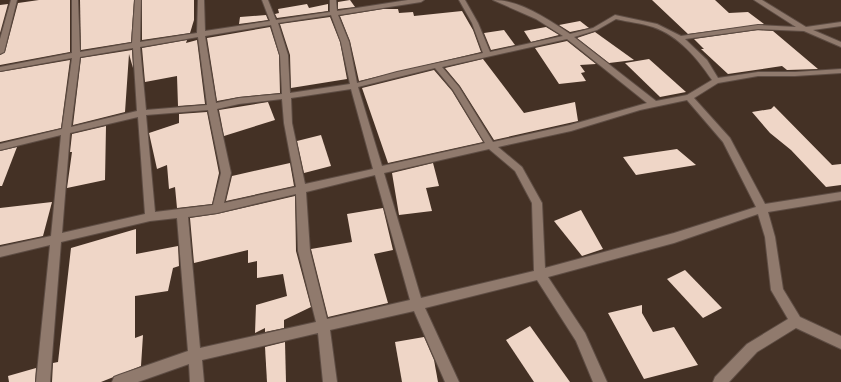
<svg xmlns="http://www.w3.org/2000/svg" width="841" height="382" font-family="'PT Serif',serif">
<rect width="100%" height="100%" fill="#443125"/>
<g fill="#efd6c7">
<polygon points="39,0 70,0 70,52 0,65 0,55 5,52 18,3"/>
<polygon points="80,0 134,0 131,42 81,50"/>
<polygon points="142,0 194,0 194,20 190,33 142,40"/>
<polygon points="350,0 355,7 338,9 338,2"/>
<polygon points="652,0 715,0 729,13 748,12 764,24 688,34"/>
<polygon points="8,4 0,33 0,5"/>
<polygon points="307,4 309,8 328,4 328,11 277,18 275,14 279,13 278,9"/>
<polygon points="383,9 398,9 399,13 413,12 414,16 462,11 473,30 481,52 359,81 350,41 340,16"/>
<polygon points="266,15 268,20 239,24 240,17"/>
<polygon points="330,17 340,42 347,79 291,88 290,55 280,24"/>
<polygon points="580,21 589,28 570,32 559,25"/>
<polygon points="270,27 279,55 280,93 239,97 217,101 207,38"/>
<polygon points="546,27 559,35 531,42 524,31"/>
<polygon points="504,30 515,45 491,50 484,33"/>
<polygon points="758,30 773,31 818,69 787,70 782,66 728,74 701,49 704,49 694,39"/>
<polygon points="595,32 634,60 609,63 577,38"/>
<polygon points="187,40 186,43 197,40 205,104 178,106 177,76 145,82 142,48"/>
<polygon points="567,41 596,64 580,65 585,72 581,73 586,81 559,84 535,48"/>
<polygon points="132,50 133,68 129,54 125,112 73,125 81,58"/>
<polygon points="483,59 524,113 575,102 578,121 494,140 460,86 445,68"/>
<polygon points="649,59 686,92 660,97 625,63"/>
<polygon points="70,60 61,128 0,142 0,72"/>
<polygon points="434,70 452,91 483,142 388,163 362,88"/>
<polygon points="268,102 275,120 224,136 219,110"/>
<polygon points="774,106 832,165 841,164 841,185 826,187 791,150 770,133 752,112 771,109"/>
<polygon points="207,112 219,173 212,204 177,208 175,187 169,189 167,165 157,169 149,133 179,123 179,114"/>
<polygon points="106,126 105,180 67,188 72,152 70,152 72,134"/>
<polygon points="321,135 331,166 304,173 297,141"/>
<polygon points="17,147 2,186 0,186 0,151"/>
<polygon points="677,149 696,165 636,175 623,157"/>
<polygon points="290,163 294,186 226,201 232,176"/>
<polygon points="433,163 439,186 426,188 432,211 399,215 392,173"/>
<polygon points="295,196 296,251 311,307 284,320 284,328 265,332 265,328 255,333 256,305 287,296 283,274 257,278 257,261 248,263 248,250 194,263 190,218 217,214"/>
<polygon points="52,202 43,236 0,245 0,208"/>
<polygon points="383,208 393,250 374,254 388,303 328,317 311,249 352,242 347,214"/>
<polygon points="581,210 603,249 582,256 554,221"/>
<polygon points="136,229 136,254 178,246 179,266 173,268 168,291 135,296 135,338 143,335 141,366 101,382 52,382 53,363 58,362 71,248"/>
<polygon points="685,270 722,308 703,318 667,279"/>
<polygon points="642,305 642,313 653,332 674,327 698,365 644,379 608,313"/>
<polygon points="530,326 570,382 534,382 506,340"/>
<polygon points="424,337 434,360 438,382 402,382 395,342"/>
<polygon points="285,342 286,382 267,382 265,347"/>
<polygon points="36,368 35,382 9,382 8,376"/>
</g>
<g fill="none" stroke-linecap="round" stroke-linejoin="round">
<defs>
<g id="minor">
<polygon points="11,0 17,0 4,52 0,54 0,39"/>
<path d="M72,0H78L80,52L132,43L135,0H141L140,42L197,33L198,0H204L205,31L270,21L262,0H268L276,20L330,12V0H336L337,11L408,0H424L421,2L338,15L349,42L357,83L397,72L483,53L472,23L459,0H465L478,23L490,52L563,36L536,19L493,0C520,0 548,19 570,34L593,28L615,15L657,24L681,36L758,25L796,27L754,0H762L806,27L841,22V26L813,30L841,42V47L804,31L758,29L685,39L707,60L718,78L758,72H795L841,69V73L795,76H758L718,83L694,98L730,138L765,204L841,192V200L768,212L775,237L783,289L800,317L841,336V349L796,328L757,352L729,382H713L715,377L747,344L788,319L771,290L765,237L758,214L674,243L548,277L585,333L607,382H593L576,341L537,280L425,308L459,382H445L414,311L330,330L337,382H323L318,333L202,360L204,382H190L189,364L138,382H112L114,377L119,375L188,351L177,218L150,221L61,242L50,382H36L50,245L0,257V247L51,236L61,135L0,150V144L62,129L72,58L0,71V67L72,53ZM331,15L341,42L350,84L290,93L288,55L278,23ZM616,19C628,22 641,23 653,27C679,36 697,58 712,80L687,95L656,101L574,37L597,30ZM271,25L280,55L282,94L239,98L216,103L205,36ZM198,37L207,105L146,110L140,47ZM567,39L647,103L570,125L493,142L459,87L442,67ZM133,48L137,111L71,127L80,57ZM435,68L453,90L485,143L382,166L358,87ZM351,89L373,169L305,184L292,123L291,98ZM282,99L284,123L296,187L224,203L231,173L217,109L239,104ZM687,100L723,142L756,207L674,233L545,268L542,203L522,167L498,147L571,131L640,110ZM208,110L221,173L213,205L155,212L146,115ZM138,117L145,214L62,233L70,133ZM489,149L515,171L532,203L534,271L421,298L384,173ZM375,175L410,300L327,319L310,251L306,192ZM296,194L298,251L316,322L200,348L188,217L217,213Z"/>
</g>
</defs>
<use href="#minor" stroke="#5e4d44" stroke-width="2"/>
<use href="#minor" fill="#907a6d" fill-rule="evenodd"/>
</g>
</svg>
